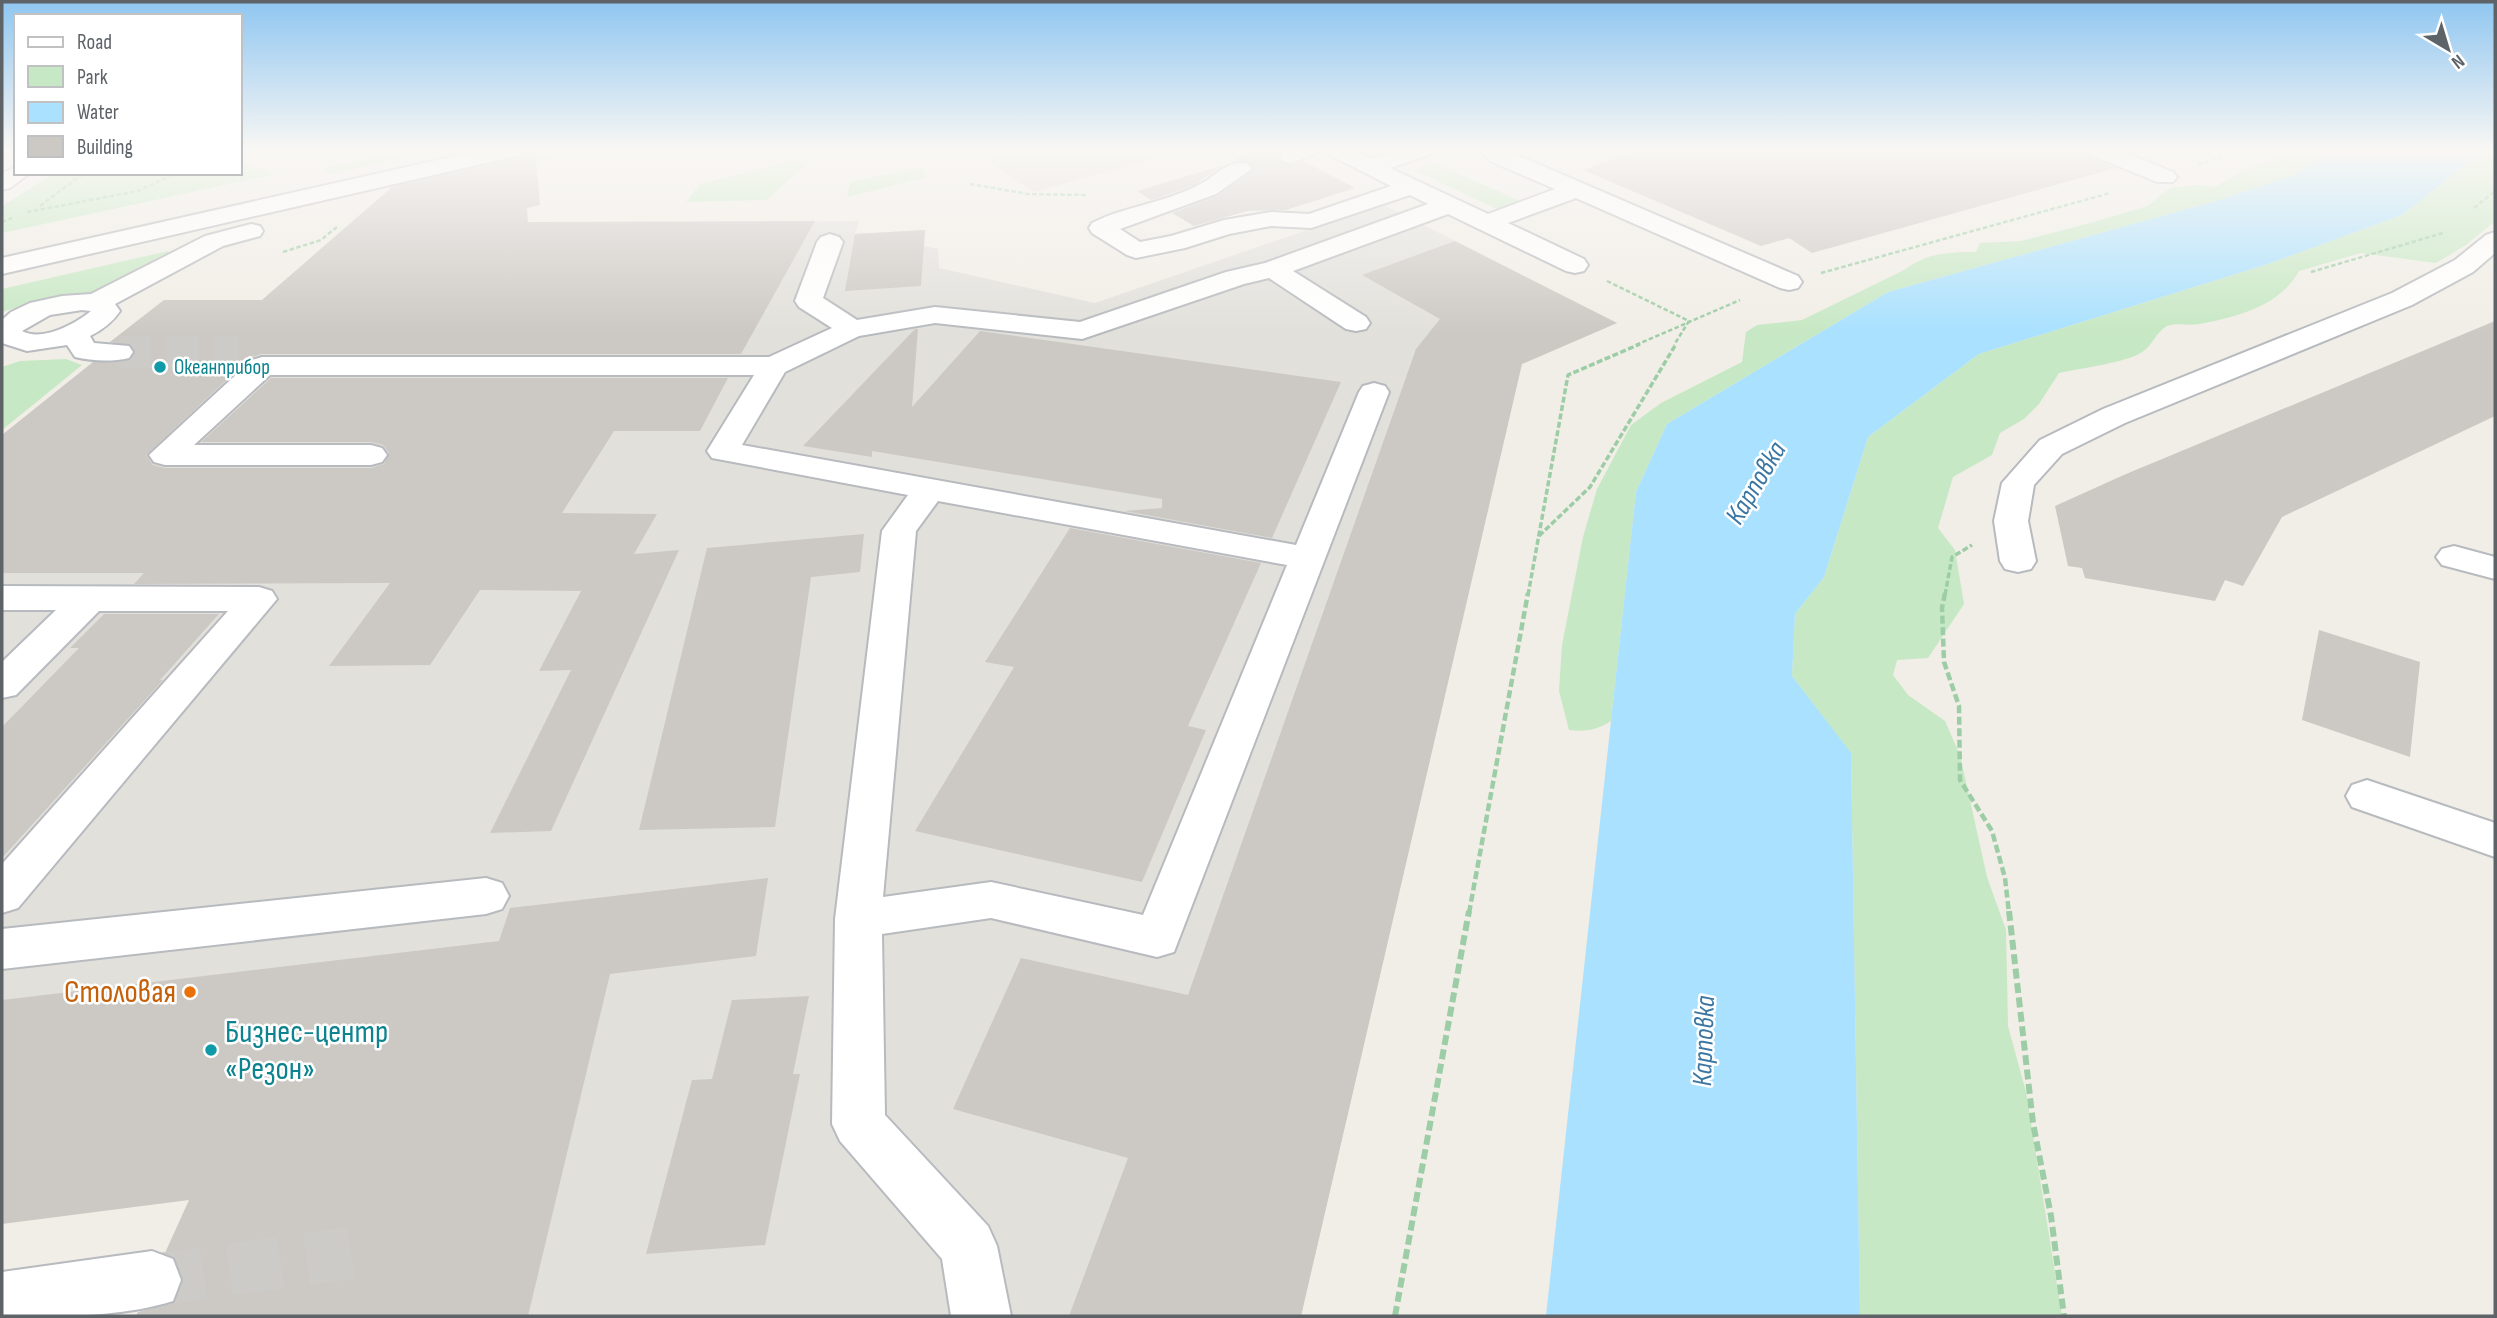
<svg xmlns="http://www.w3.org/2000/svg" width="2497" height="1318" font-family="'Sofia Sans Condensed',sans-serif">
<rect width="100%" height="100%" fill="#f1eee7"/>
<polygon fill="#e2e0db" points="1382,204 1617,323 1521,364 1301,1316 329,1316 403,1100 2,1154 2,435 77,375 85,375 127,346 106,345 164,300 262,300 346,227 859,221 855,234 925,230 924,246 938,249 939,268 1095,303"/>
<polygon fill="#e1ddd5" points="970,149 1191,149 1034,192"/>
<g fill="#c7e8c4">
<polygon points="415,149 442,149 329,174 325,168"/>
<polygon points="547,149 593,149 406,192 400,182"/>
<path d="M2279,149H2324L2297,174L2216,201L1888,292L1667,424L1636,492L1611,721C1597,730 1586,732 1569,730L1559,691L1562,645L1583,537L1597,489L1631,425L1661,403L1742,362L1746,332L1757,325L1802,320L1904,270C1927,253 1948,252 1976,252L1980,243L2021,241L2090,223L2147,206L2170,188L2195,185L2215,187L2243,170L2270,161Z"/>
<path d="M2487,149H2495V221L2466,245L2436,263L2361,253L2299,271C2280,306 2236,317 2199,324C2189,326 2175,322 2167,326C2154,333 2153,348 2137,355C2116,364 2082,368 2059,373L2039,404L2024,419L2000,433L1992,455L1953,477L1938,528L1955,550L1964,604L1928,658L1897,660L1893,675L1908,695L1945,721L1960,755L1987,877L2006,930L2008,1026L2026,1092L2062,1316H1860L1851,754L1792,676L1795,614L1824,577L1868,437L1979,354L2268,264L2402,215Z"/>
<polygon points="798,160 804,166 767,200 686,202 700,184"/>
<polygon points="240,163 276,174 2,233 2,206 55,173 240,173"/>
<polygon points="1434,163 1525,203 1499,210 1414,170"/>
<polygon points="920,167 926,172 924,178 847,197 850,182"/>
<polygon points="168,251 168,257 91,296 65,296 32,302 2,312 2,289"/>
<polygon points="66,359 82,365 2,430 2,367 20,361"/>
</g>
<polygon fill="#a9e1ff" points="2324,149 2486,149 2402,215 2268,264 1979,354 1868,437 1824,577 1795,614 1792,676 1851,753 1860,1316 1546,1316 1636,492 1667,424 1888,292 2216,201 2297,174"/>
<g fill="#ccc9c4">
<polygon points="531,149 535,149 540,205 527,208 528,222 815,221 741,354 261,354 250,358 146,455 153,465 165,468 371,468 384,464 389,453 383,445 371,442 201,442 271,378 728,378 700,431 614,431 562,513 657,514 634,554 679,550 551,831 490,833 571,670 539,671 581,591 480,590 430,665 329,666 390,583 134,584 144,573 2,573 2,435 93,362 131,359 135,353 131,345 110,342 164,300 262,300 392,187 526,157"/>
<polygon points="1278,149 1280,150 1278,157 1282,164 1292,165 1303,161 1355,188 1286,210 1247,211 1194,226 1172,213 1217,196 1253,171 1250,162 1239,160"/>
<polygon points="1643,149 2083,149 2088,156 2116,168 1812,253 1789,238 1761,246 1583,170"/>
<polygon points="1224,165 1192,186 1155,199 1151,200 1137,191"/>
<polygon points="925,230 921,286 845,291 855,234"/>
<polygon points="1455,241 1617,323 1522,364 1301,1316 1069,1316 1128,1158 953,1109 1021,958 1188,995 1416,349 1440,319 1362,275"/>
<polygon points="2495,321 2495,416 2282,517 2243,586 2225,580 2215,601 2085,578 2082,568 2068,566 2055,506 2126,474"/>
<polygon points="915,329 918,329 912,407 980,331 1341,382 1272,538 1124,511 1162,508 1162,499 872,451 872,457 803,446"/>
<polygon points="1070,528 1261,563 1188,726 1206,730 1142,882 915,831 1014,667 985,662"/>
<polygon points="864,534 860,572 811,577 775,827 639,830 707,548"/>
<polygon points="104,614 219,614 160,680 163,680 2,858 2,727 79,648 70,648"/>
<polygon points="2319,630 2420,662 2410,757 2302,720"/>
<polygon points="768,878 756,956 610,974 528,1316 136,1316 138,1312 175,1302 183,1279 175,1258 165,1253 189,1200 2,1224 2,1000 499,941 510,908"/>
<polygon points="809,996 793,1074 800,1074 765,1245 646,1254 692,1080 712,1079 732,1000"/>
</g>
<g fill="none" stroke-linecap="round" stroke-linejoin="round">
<polyline stroke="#cccbc7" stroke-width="25" stroke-dasharray="25 12" stroke-linecap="butt" points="1240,169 1291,156"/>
<polyline stroke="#cccbc7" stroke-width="32" stroke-dasharray="32 16" stroke-linecap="butt" points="119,352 239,352"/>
<polyline stroke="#cccbc7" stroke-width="52" stroke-dasharray="52 26" stroke-linecap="butt" points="152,1280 351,1253"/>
<defs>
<g id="minor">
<polygon points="487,149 528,149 525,154 517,156 2,274 2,258"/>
<path d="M1290,149H1350L1371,159L1401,149H1434L1431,154L1390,168L1488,214L1555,189L1490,161L1479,149H1503L1798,276L1802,282L1798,288L1789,290L1780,288L1576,198L1508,223L1584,259L1588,265L1584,271L1575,273L1566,271L1448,214L1293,271L1366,317L1370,323L1366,329L1356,331L1346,329L1269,278L1244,284L1082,339L935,323L859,336L785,372L742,445L1296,545L1359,392L1363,386L1374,383L1385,386L1389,392L1174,952L1157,957L991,918L882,934L885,1115L988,1226L997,1246L1011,1316H951L942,1259L840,1141L832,1124L835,919L882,531L908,495L712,458L707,451L754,375H270L194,445H371L382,448L387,455L382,462L371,465H165L154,462L149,455L252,360L262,357H769L832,328L799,307L795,301L817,242L821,237L830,234L839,237L843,242L823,298L857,320L935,307L1080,322L1226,272L1265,263L1428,204L1410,195L1311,228L1271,226L1229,234L1185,248L1136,258L1127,255L1092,233L1089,228L1092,223L1105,217C1137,205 1175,199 1204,182C1219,173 1229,159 1248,164L1252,169L1216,194L1120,229L1140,242L1171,236L1224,220L1271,212L1309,214L1391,186L1322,151L1291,163L1283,161L1280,156L1283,151ZM938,501L1287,565L1143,915L991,882L883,897L916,531Z"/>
<polygon points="2086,149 2116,149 2173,172 2177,177 2173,182 2157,182 2089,154"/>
<polygon points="16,167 16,173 30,173 10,188 2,190 2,173"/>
<path d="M251,224L260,226L263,231L260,236L223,246L115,304L120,311C112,323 102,330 90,336L94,343L129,346L133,352L129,358C112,362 92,361 75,357L67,345L27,351L2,343V320L11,312L30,303L62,296L91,294L205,236ZM82,310L91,311C75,324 42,342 22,331L50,315Z"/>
<polygon points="2495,232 2495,253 2473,272 2412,305 2125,423 2062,454 2034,485 2028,521 2036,561 2031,569 2018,572 2005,569 2000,561 1994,521 2002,483 2040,440 2103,409 2392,293 2455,260 2486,235"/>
<polygon points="2454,546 2495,557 2495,579 2442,565 2436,557 2442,549"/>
<polygon points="2,586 259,587 272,591 277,599 18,908 2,913 2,864 228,611 99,611 16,695 2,698 2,662 56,610 2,610"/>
<polygon points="2367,780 2495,823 2495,857 2352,807 2346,796 2352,785"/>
<polygon points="486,878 502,883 509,896 502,909 486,914 2,969 2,929"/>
<path d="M152,1251L173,1259L181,1280L173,1301C119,1318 58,1316 2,1316V1272Z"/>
</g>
</defs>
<use href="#minor" stroke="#b7babe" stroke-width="4"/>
<g stroke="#9dcda6" stroke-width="2.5" stroke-dasharray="4.5 2.5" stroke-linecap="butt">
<polyline points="2198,165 2243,149"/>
<polyline points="970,184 1028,194 1086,195"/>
<polyline points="40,206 84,173"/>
<polyline points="2474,208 2495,191"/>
<polyline points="27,212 138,191 177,173"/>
<polyline points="2,222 12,218"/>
<polyline points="283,252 321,240 338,226"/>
<polyline points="2311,272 2443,233"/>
<polyline points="1821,273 2110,193"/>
<polyline points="1607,281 1689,321 1674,345"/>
<polyline points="1636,345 1740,300"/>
</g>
<g stroke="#9dcda6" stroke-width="3.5" stroke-dasharray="6 2.5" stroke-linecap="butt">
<polyline points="1539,536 1590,487 1676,344"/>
<polyline points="1528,595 1568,375 1640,344"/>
<polyline points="1945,595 1952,557 1972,545"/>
</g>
<g stroke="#9dcda6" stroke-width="4.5" stroke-dasharray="8 3.5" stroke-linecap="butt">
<polyline points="1945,593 1942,608 1944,662 1959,706 1960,780 1992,831 2005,878 2009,913"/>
<polyline points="1469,913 1528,593"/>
</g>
<g stroke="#9dcda6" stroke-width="6" stroke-dasharray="10 4.5" stroke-linecap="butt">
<polyline points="2009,911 2033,1123 2051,1216 2064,1316"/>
<polyline points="1395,1316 1469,911"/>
</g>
<use href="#minor" fill="#fff" fill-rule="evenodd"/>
</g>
<linearGradient id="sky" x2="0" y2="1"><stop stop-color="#8fc6f1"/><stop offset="0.45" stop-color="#f9f7f4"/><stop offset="1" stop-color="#f9f7f4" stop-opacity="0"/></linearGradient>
<rect width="2497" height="333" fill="url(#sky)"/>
<g fill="#0f9aa8" stroke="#fff" stroke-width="2.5">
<circle cx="160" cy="367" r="7"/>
<circle cx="211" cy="1050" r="7"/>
</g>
<circle fill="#e8710a" stroke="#fff" stroke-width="2.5" cx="190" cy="992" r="7"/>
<g text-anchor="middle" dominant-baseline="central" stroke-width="5" stroke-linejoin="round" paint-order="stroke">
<g font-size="21" fill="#0d838f" stroke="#fff" text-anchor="start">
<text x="174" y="367">Океанприбор</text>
</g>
<g font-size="28" font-style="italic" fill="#3c77a3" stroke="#fff">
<text transform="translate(1756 483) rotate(-59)">Карповка</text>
<text transform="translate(1704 1041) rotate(-88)">Карповка</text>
</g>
<g font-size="32" fill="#c56008" stroke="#fff" text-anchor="end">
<text x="176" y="992">Столовая</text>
</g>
<g font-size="32" fill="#0d838f" stroke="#fff" text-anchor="start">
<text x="225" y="1032">Бизнес-центр<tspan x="225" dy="37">«Резон»</tspan></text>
</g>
</g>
<rect width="2497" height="1318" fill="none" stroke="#5e6368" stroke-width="7"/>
<rect x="14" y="14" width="228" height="161" fill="#ffffff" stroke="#bfc1c3" stroke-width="2"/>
<rect x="28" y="37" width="35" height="10" fill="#ffffff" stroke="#bfc1c3" stroke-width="2"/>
<text x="77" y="49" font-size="21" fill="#5e6368">Road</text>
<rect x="28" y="66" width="35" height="21" fill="#c7e8c4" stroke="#bfc1c3" stroke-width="2"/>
<text x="77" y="84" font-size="21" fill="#5e6368">Park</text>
<rect x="28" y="102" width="35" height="21" fill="#a9e1ff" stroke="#bfc1c3" stroke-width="2"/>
<text x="77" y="119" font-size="21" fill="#5e6368">Water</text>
<rect x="28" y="136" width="35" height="21" fill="#ccc9c4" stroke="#bfc1c3" stroke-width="2"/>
<text x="77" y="154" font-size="21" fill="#5e6368">Building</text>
<g transform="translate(2448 49) rotate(142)" stroke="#ffffff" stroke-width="5" paint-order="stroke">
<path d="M0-5L12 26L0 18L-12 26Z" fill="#5e6368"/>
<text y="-10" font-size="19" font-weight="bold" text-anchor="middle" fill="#5e6368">N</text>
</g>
</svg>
